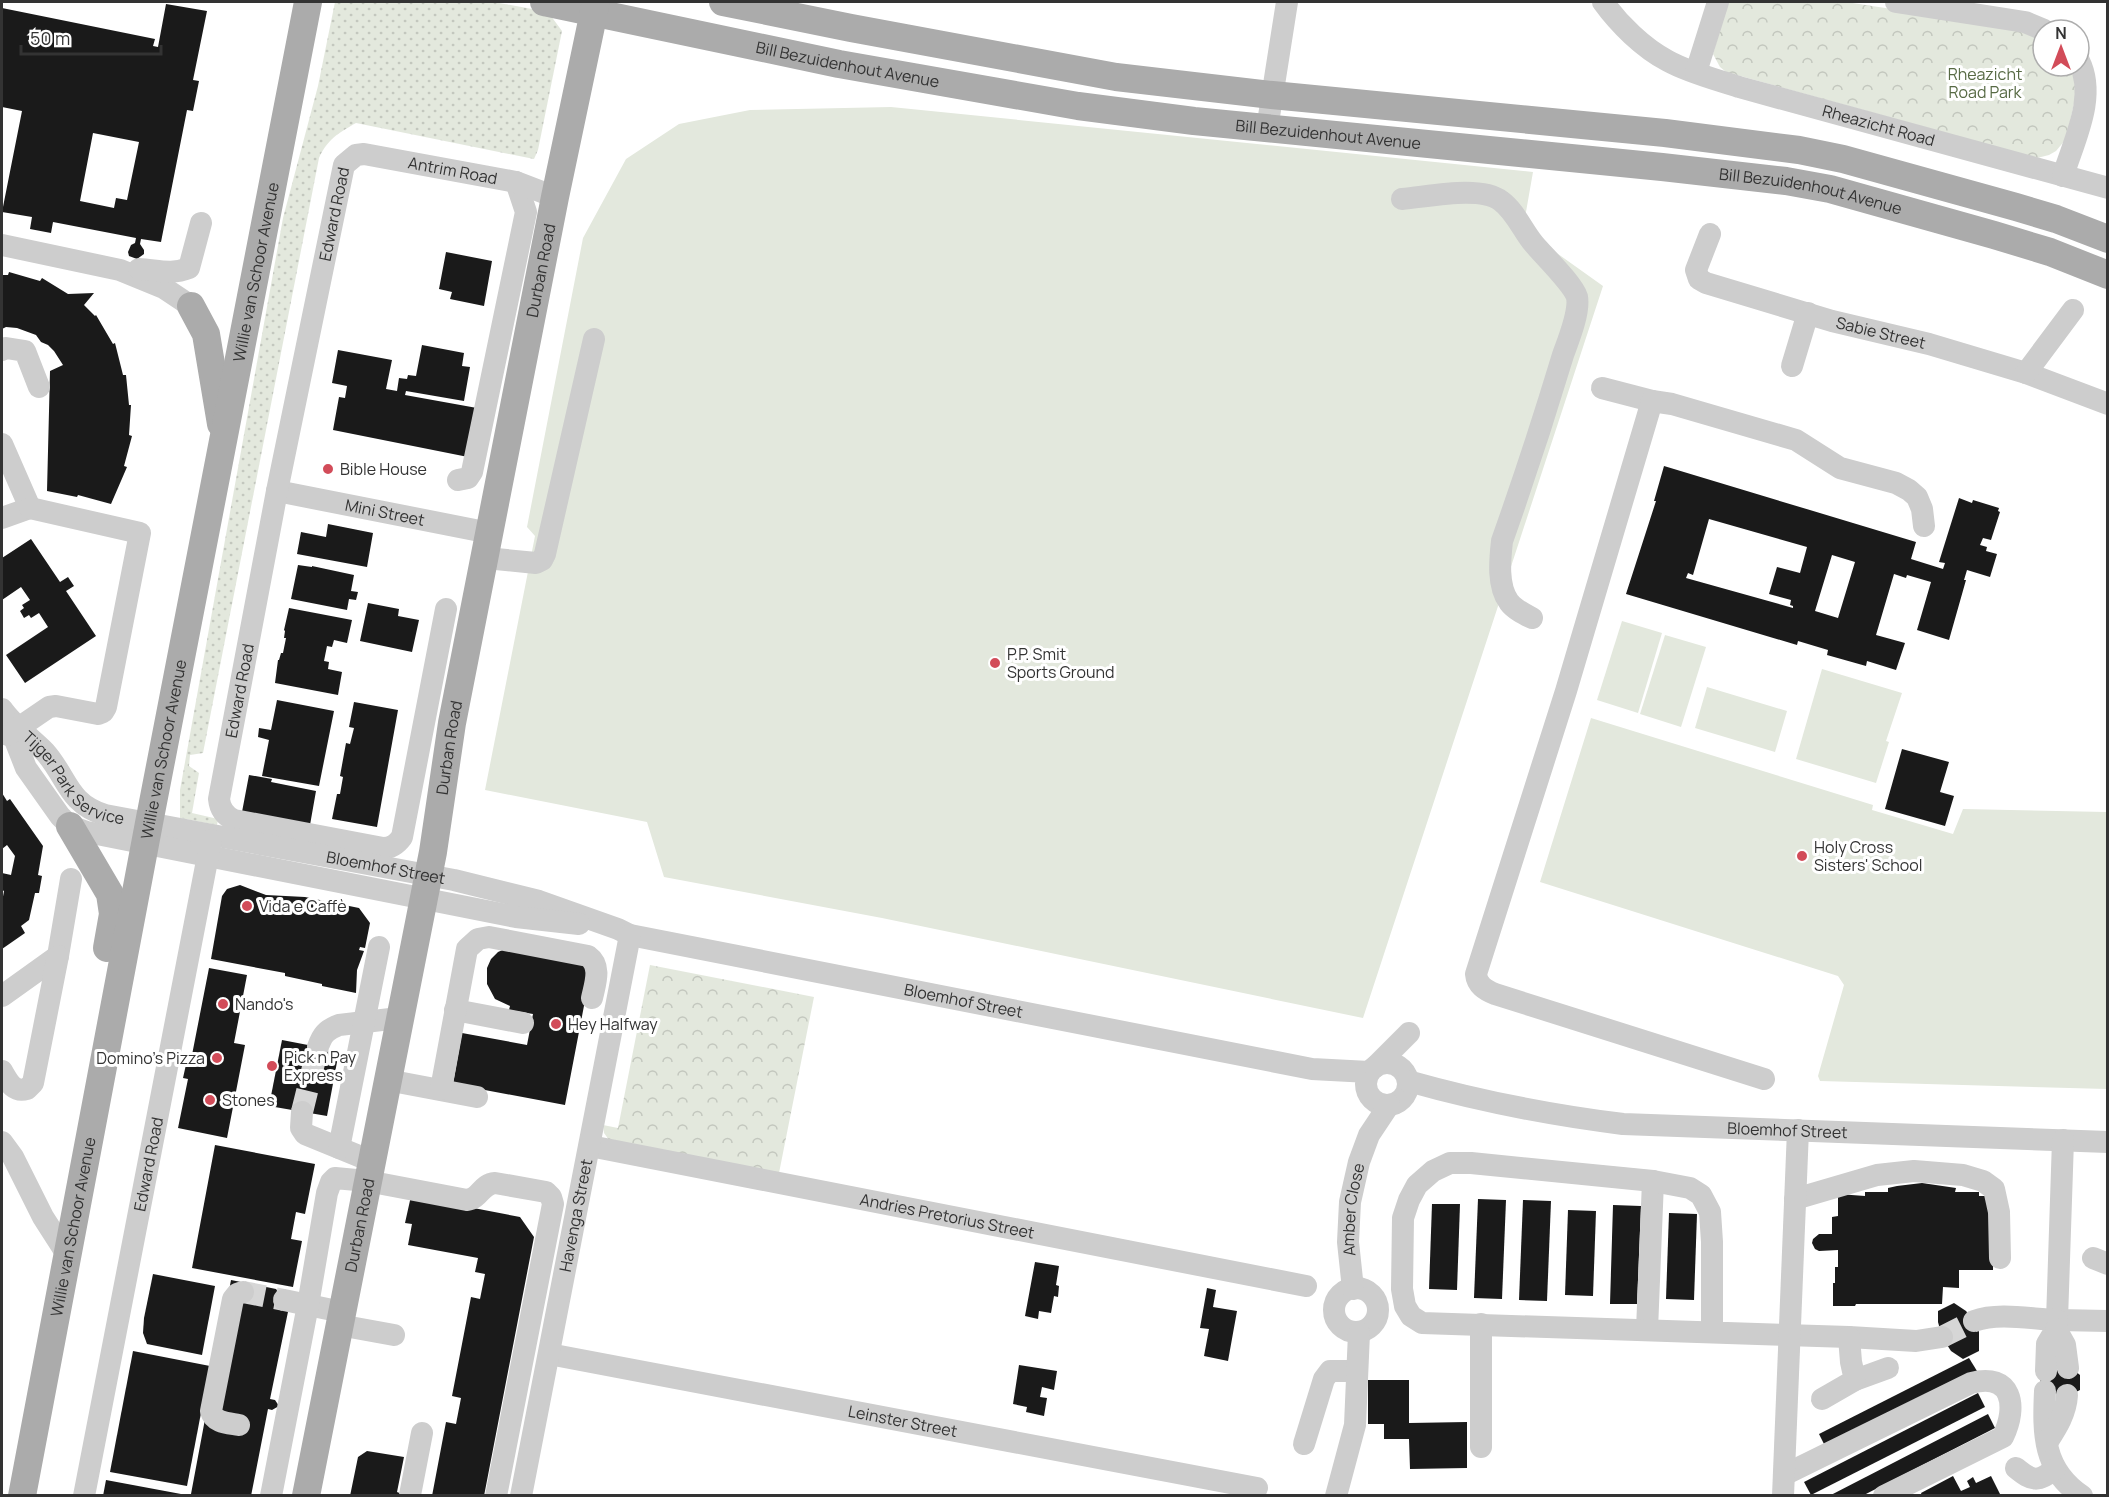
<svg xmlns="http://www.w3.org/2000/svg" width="2109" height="1497" font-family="Manrope,sans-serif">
<defs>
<pattern id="grass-dots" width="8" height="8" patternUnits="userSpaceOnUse" patternTransform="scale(1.5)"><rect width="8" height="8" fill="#e3e8dd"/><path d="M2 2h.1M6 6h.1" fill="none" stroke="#c3c7be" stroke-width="1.8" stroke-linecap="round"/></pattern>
<pattern id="forest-crowns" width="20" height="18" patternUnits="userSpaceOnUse" patternTransform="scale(1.5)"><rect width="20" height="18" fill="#e3e8dd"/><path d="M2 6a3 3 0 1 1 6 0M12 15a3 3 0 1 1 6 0" fill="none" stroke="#c3c7be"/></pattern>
</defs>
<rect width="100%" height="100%" fill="#fff"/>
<path fill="url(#grass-dots)" d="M335,2H494L548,12L562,31L538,150L534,159L356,123C338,133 327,140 319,158L203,753L190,755L189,766L199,773L192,813L218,819L217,825L180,818V790L283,218L318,86Z"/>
<g fill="url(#forest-crowns)">
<polygon points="1728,2 1846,2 2016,28 2043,39 2043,66 2073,66 2078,86 2066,139 2056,151 2049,155 2037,158 1726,72 1720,67 1713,54"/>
<polygon points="650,965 814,997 779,1173 609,1140 604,1133 603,1125 618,1128"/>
</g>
<g fill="#e3e8dd">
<polygon points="891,107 1533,172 1523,229 1603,286 1363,1018 882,918 664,877 647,822 485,790 535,536 527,527 583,238 626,159 679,124 750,110"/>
<polygon points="1622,621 1662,633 1638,713 1597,700"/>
<polygon points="1665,635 1706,647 1681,727 1640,714"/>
<polygon points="1822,669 1902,693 1886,741 1889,742 1876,783 1796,759"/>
<polygon points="1707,687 1787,711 1775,752 1695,728"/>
<polygon points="1591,718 1873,805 1872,810 1953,834 1963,809 2106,812 2107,1089 1820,1081 1818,1076 1844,985 1838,976 1540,882"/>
</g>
<g fill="#1a1a1a" fill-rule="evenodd">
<path d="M166,4L207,11L193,80L199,81L193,111L187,110L161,242L141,239L140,244L144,250V254L137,259L129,256L128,252L131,245L135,243L136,238L53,222L51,233L30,229L32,217L2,212L22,111L2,107V8L155,39L153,46L158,47ZM93,133L139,142L127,200L116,198L114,208L80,201Z"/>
<polygon points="446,252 492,261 484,306 450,299 452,292 439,289"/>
<polygon points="9,272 40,281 42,278 68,294 94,293 84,305 95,316 96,315 113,344 115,343 123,375 126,375 129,405 131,405 129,435 132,436 124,466 127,467 111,504 78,495 77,497 47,491 50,371 63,365 54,351 48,345 41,342 36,335 17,328 6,327 2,329 2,275 8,275"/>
<polygon points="422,345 464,353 462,366 470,367 464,401 406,391 405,395 477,408 468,457 333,430 339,397 345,398 347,386 332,383 338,350 392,360 386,389 397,391 399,378 407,379 408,375 416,376"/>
<path d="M1664,466L1916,542L1911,559L1943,569L1945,563L1939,562L1959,498L1972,503L1973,500L1999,508L1998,511L2000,512L1991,540L1983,538L1980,545L1987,547L1986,551L1997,554L1990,577L1967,570L1964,580H1966L1949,640L1917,630L1931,582L1907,575L1906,578L1894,574L1876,635L1905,643L1896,670L1867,661L1866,666L1827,655L1828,650L1798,641L1797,645L1626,594L1656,501H1654ZM1709,519L1807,547L1800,573L1777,567L1769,594L1791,600L1790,605L1793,606V608L1686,578L1688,573L1693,575ZM1832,555L1855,562L1838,618L1815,611Z"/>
<polygon points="328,524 373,533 367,567 297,554 301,532 326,537"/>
<polygon points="31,539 60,582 68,577 74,586 66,591 96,636 25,683 6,655 48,627 39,613 31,618 29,615 24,618 20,611 24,608 22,605 30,600 21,587 2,600 2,558"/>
<polygon points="298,565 312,567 312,566 354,575 351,591 358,592 356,600 349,599 347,610 291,599"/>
<polygon points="368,603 399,609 398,616 419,620 412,652 360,641"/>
<polygon points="289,608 352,620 347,643 334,640 332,647 327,646 324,661 329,662 328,669 342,672 338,695 275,683 278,660 279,660 281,653 283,653 286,638 284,638 285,631 284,630"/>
<polygon points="277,700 334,711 319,786 262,776 269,740 258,737 259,728 271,730"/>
<polygon points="354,702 398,710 377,827 332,819 337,794 340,794 343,777 340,776 346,743 350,744 354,728 349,727"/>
<polygon points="1902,749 1949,762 1940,792 1954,796 1945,826 1885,809"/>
<polygon points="249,775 272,779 271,782 316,791 310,825 242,812"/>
<polygon points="2,793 7,801 10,799 43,846 38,875 42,876 39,893 35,893 29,920 21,926 25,933 2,949 2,902 4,891 2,890 2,873 11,875 15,856 7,845 2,849"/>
<polygon points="240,885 266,895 305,897 359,908 370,923 365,948 360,947 359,950 364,951 357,970 356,993 322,986 322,984 285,976 285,973 211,959 222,896 227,889"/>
<polygon points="507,948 592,964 565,1105 453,1084 462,1033 527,1045 533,1014 509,1010 510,1006 495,999 487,984 487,968 491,959 498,952"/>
<polygon points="209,968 247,975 234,1043 245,1045 227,1138 178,1128 188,1079 183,1078 187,1060 191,1060"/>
<polygon points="282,1040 339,1051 327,1116 269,1106"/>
<polygon points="215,1145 315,1164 305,1214 296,1212 291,1239 302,1241 293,1287 192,1268"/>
<polygon points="1922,1183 1956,1188 1955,1192 1979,1192 1979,1196 1994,1196 1993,1270 1959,1270 1959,1288 1943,1287 1942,1304 1856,1304 1855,1306 1833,1306 1833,1283 1835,1283 1835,1267 1838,1267 1838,1250 1819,1251 1815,1249 1812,1243 1813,1239 1819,1234 1832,1234 1832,1217 1838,1216 1838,1194 1865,1196 1865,1192 1888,1192 1888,1188 1897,1186"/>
<polygon points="411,1196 520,1217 534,1237 484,1496 432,1496 446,1422 456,1424 461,1398 452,1396 471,1297 480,1299 485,1274 475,1272 478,1258 408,1245 412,1224 405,1223"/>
<polygon points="1478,1199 1506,1200 1502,1299 1474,1298"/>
<polygon points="1523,1200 1551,1201 1547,1301 1519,1300"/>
<polygon points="1432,1204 1460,1204 1457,1290 1429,1289"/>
<polygon points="1613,1205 1641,1206 1637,1304 1610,1304"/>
<polygon points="1568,1210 1596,1211 1593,1296 1565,1295"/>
<polygon points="1669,1213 1697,1214 1694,1300 1666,1299"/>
<polygon points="1035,1262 1059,1266 1056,1285 1059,1286 1058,1297 1054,1296 1051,1313 1039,1311 1038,1319 1025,1316"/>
<polygon points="153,1274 215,1286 202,1355 147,1344 143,1333 144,1318"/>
<polygon points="231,1280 276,1289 289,1307 270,1399 275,1400 279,1406 272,1410 268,1409 251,1496 199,1496 191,1494"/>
<polygon points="1207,1288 1216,1290 1213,1307 1237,1311 1228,1361 1204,1356 1209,1329 1200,1328"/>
<polygon points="1954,1303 1966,1311 1974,1321 1979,1332 1979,1351 1963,1359 1951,1351 1942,1337 1938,1322 1938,1311"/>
<polygon points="133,1351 210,1366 187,1486 110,1472"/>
<polygon points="1969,1358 1977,1371 1826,1448 1819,1434"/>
<polygon points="1019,1365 1057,1371 1054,1390 1042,1387 1040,1397 1047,1398 1044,1416 1026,1412 1027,1407 1013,1404"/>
<polygon points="2047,1370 2075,1371 2080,1375 2080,1390 2074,1393 2060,1395 2040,1388 2041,1374"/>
<polygon points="1368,1380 1409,1380 1409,1423 1467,1422 1467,1468 1410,1469 1409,1439 1384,1439 1384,1424 1368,1424"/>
<polygon points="1978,1393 1985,1407 1811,1495 1804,1482"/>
<polygon points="1988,1414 1995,1428 1862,1496 1829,1496"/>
<polygon points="367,1451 404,1457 397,1492 407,1496 350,1496 358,1457"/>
<polygon points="1953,1476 1961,1491 1970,1487 1967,1481 1973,1477 1976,1483 1991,1476 2001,1496 1922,1496 1921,1493"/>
<polygon points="106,1480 181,1494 181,1496 103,1496"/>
</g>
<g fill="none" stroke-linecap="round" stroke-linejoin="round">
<g stroke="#d6d6d6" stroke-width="22" stroke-dasharray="22 11" stroke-linecap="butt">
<polyline points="302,1112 318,1047"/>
<polyline points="243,1292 284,1300"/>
<polyline points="1942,1337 1974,1321"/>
</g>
<g stroke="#cdcdcd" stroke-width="22">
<path id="s1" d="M1603,2C1619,24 1643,48 1668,61C1690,73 1715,79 1739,87L2108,188"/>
<polyline points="1896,2 2025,22 2044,30"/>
<polyline points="1696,72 1718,2"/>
<polyline points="1267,129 1287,2"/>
<path d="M2063,176C2074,140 2097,97 2079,61"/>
<path d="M1402,199C1428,197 1480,185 1501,201C1515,211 1523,231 1534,244C1544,256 1573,284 1577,297C1580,312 1568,341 1563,355C1544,418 1524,479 1502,541C1500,559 1497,586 1509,602C1514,609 1524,614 1532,618"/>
<path id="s2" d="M1710,234L1696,270L1699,279L1706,283L1832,321L1929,344L2026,373L2108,404"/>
<polyline points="2,245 120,270 164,288 191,306"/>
<path d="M139,269C158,270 171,275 189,268L201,223"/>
<polyline points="2,350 6,348 25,351 39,387"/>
<polyline points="1792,366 1808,313"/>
<polyline points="2026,373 2073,310"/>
<polyline points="1602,388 1652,401"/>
<polyline points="2,444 30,508 2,518"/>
<polyline points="458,480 468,478 472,472 526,212 516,182"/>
<path id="s3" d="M277,491L490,533"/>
<polyline points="486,558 536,563 542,560 545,554 594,339"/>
<path id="s4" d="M446,609L402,837C397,844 392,848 383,848L234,820C225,816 220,809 219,799L277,491L344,165L356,155L364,154L516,182L555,197"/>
<path id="s5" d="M2,709C13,725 31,738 45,752C68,778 67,803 105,815L454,880L539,901L618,929L630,935L1312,1069L1369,1072"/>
<polyline points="8,722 26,768 60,816 70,826 87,832 516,917 579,924"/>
<polyline points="8,735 49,707 56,706 98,714 103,712 106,707 140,533 30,508"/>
<polyline points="2,996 58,956 71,879"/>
<polyline points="455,1010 523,1023"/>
<path d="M318,1047C322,1035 326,1030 339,1025L399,1018"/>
<circle cx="1387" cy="1084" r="21"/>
<polyline points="1375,1067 1409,1033"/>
<path d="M2,1071C8,1081 13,1093 27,1089L33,1083L58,956"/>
<path d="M1764,1079L1495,994C1485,990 1477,985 1476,974L1566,691L1652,401L1672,404L1796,440L1840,468L1896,483L1909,490L1917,497L1922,509L1924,526"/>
<polyline points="387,1080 477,1097"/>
<path id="s6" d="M1408,1081C1479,1101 1550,1115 1623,1124L2108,1142"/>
<path d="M441,1089L467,949L478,939L489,937L588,956C602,966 595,984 592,998"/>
<polyline points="302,1112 301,1128 305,1134 371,1161"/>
<polyline points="2063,1140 2057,1320 2108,1321"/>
<polyline points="2,1142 13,1157 43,1217 68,1256"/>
<path id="s7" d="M590,1146L1306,1286"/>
<polyline points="339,1148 379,947"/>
<polyline points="1795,1199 1877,1175 1914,1171 1963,1175 1983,1181 1994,1189 1999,1212 2000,1258"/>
<polyline points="2093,1258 2108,1264"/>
<circle cx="1356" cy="1310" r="22"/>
<path id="s8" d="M1353,1289L1348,1242L1350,1202L1359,1162L1369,1135L1389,1105"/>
<polyline points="284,1300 342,1312"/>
<path d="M1974,1321C1999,1312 2030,1319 2057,1320L2056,1329L2047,1344L2046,1371"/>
<polyline points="339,1325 394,1335"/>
<polyline points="2056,1329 2065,1345 2068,1368"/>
<polyline points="1647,1330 1653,1181"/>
<polyline points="1712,1332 1712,1242 1710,1212 1701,1195 1690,1188 1653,1181 1471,1163 1450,1163 1433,1171 1417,1185 1409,1200 1403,1218 1402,1289 1405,1306 1411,1316 1422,1323 1849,1337 1916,1341 1942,1337"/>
<path id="s9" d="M549,1354L1257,1488"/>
<polyline points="1855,1380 1888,1368"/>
<path d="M2045,1391C2043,1434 2043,1470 2082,1496"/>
<polyline points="1822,1399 1855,1380 1851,1362 1849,1337"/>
<path d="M239,1425C228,1423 214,1423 211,1411L233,1299L237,1294L243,1292"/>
<path d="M2048,1441C2057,1427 2066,1413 2067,1395"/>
<polyline points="1304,1444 1324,1379 1330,1371 1357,1371"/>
<polyline points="1481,1447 1481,1324"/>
<path d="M2016,1468C2033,1482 2038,1482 2055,1469"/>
<path d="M1784,1475L1971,1383C2012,1372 2018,1406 2003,1437L1884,1496"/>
<polyline points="410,1495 422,1433"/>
<path id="s10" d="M84,1496L211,840"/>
<path d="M271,1496L308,1305L327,1193L331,1182L335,1178L367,1181L467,1200C480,1199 481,1184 495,1183L546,1192L551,1197L553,1204L496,1496"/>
<path id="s11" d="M521,1496L630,935"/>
<polyline points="1336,1496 1355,1425 1359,1333"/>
<polyline points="1783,1496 1798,1130"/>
</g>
<g stroke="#ababab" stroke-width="28">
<path id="s12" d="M544,2L839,64L1078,106L1194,121L1662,167L1786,181L1830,189L1994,235L2050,252L2108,275"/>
<polyline points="723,2 851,28 1116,77 1272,95 1665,133 1799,150 1843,159 2016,207 2056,219 2108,239"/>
<polyline points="191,306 206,334 221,424"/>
<polyline points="70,826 110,894 113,914 107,948"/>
<path id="s13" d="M22,1496L149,823L308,2"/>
<path id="s14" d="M306,1496L433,852L452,723L555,197L596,2"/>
</g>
</g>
<g fill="#d24c59" stroke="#fff" stroke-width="2">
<circle cx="328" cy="469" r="6"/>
<circle cx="995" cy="663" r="6"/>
<circle cx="1802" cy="856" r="6"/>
<circle cx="247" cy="906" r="6"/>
<circle cx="223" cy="1004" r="6"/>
<circle cx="556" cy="1024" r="6"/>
<circle cx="217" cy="1058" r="6"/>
<circle cx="272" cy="1066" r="6"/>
<circle cx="210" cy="1100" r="6"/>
</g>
<g text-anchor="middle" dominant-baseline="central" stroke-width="6" stroke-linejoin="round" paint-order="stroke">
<g font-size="16" fill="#333" stroke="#fff">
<text stroke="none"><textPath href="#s12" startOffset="310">Bill Bezuidenhout Avenue</textPath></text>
<text stroke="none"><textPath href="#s1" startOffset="309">Rheazicht Road</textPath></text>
<text stroke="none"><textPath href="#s12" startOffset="796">Bill Bezuidenhout Avenue</textPath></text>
<text stroke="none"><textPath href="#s4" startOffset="1194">Antrim Road</textPath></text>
<text stroke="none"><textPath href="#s12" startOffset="1282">Bill Bezuidenhout Avenue</textPath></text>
<text stroke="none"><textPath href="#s4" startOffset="1030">Edward Road</textPath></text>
<text stroke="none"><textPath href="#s13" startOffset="1246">Willie van Schoor Avenue</textPath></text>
<text stroke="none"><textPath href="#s14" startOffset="1248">Durban Road</textPath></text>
<text stroke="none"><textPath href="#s2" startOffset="238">Sabie Street</textPath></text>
<text stroke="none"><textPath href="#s3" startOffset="110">Mini Street</textPath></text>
<text stroke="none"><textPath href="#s4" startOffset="544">Edward Road</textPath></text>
<text stroke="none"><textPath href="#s13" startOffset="760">Willie van Schoor Avenue</textPath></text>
<text stroke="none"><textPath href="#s14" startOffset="762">Durban Road</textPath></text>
<text stroke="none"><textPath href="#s5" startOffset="102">Tijger Park Service</textPath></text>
<text stroke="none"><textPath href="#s5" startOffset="436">Bloemhof Street</textPath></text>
<text stroke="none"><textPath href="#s5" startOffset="1030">Bloemhof Street</textPath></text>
<text stroke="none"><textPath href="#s6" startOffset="384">Bloemhof Street</textPath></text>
<text stroke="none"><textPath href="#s10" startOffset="338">Edward Road</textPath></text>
<text stroke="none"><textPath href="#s8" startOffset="80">Amber Close</textPath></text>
<text stroke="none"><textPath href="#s11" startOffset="286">Havenga Street</textPath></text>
<text stroke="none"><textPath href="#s7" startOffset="364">Andries Pretorius Street</textPath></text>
<text stroke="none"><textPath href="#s13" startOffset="274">Willie van Schoor Avenue</textPath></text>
<text stroke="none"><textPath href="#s14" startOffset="276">Durban Road</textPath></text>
<text stroke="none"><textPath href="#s9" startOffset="360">Leinster Street</textPath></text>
</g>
<g font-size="16" fill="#576a44" stroke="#fff">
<text x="1985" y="74">Rheazicht<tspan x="1985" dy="18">Road Park</tspan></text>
</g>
<g font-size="16" fill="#333" stroke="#fff" text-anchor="start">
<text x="340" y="469">Bible House</text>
<text x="1007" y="654">P.P. Smit<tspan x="1007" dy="18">Sports Ground</tspan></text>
<text x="1814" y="847">Holy Cross<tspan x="1814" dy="18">Sisters' School</tspan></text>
<text x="259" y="906">Vida e Caffè</text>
<text x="235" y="1004">Nando's</text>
<text x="568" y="1024">Hey Halfway</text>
<text x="284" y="1057">Pick n Pay<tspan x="284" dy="18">Express</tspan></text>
<text x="205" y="1058" text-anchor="end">Domino's Pizza</text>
<text x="222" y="1100">Stones</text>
</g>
</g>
<rect width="2109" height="1497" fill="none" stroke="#333333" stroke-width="6"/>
<g transform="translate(2061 48)"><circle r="28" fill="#ffffff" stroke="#adadad" stroke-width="1.5"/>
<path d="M0-4.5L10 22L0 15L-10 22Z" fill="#d24c59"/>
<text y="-9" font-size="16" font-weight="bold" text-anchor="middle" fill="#333333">N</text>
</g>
<path d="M21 45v9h140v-9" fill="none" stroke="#333333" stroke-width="3"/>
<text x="30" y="45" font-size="18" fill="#333333" stroke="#ffffff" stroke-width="4.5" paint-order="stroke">50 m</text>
</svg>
